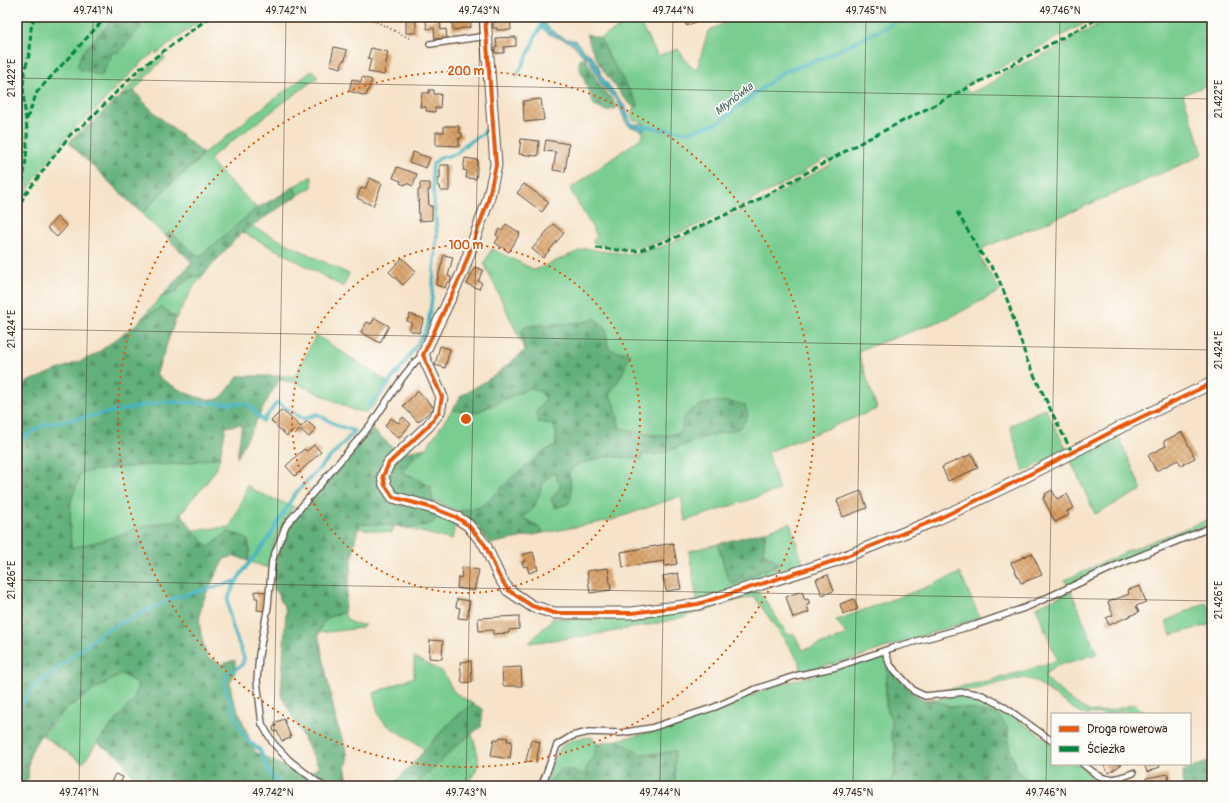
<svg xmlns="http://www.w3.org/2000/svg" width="1229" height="803" font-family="Pangolin,sans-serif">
<defs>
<pattern id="forest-firs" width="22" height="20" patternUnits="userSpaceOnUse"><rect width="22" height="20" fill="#62b07b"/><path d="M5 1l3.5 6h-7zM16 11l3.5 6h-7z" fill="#528f64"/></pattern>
<pattern id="garden-dots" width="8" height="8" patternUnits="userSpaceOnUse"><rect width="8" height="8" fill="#79cd91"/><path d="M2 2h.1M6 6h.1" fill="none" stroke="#64a776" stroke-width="1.8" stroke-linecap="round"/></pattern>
<pattern id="water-waves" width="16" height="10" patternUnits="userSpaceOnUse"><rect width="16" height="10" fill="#45b4bf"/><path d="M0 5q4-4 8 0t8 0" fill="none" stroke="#3b939b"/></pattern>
<pattern id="building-cross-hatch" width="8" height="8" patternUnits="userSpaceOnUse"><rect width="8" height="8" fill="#d9a065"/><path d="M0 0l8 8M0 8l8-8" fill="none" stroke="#b18353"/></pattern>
</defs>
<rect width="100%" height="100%" fill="#fdfcf7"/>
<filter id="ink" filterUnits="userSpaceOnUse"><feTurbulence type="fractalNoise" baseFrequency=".025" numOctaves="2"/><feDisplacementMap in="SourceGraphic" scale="8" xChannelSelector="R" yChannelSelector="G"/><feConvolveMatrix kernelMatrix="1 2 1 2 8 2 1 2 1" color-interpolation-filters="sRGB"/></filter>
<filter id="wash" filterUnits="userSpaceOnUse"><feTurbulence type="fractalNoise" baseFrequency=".012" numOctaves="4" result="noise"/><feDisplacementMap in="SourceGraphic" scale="16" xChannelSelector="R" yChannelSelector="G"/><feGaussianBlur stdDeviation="0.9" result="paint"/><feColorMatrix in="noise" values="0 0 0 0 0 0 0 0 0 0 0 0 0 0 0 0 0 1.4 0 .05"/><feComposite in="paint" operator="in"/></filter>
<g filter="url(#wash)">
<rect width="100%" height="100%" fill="#f6e3c9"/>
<g fill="#79cd91" stroke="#5a7c58">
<polygon points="17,17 112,17 106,28 98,35 101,76 111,56 110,54 141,27 135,17 205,17 156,54 155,52 142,62 124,81 118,85 93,113 74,128 38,174 22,199 17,197"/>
<path d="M737,17H1097L963,87L970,93L995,81L1003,73L1060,47L1079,34L1097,27L1094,26L1106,17H1212V83L1183,95L1203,154L1196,158C1126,189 1056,219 985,247L979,256L1000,291L951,317L858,351L877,409L768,452L779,490L685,521L681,496L612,520L543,533L541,529L523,517C534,503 539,483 553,473L556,475L557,480L560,483V487L551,500L555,508L561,506L571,484L569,472L578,464L609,456L641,459L642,454L657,455L703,438L736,429L748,416L746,409H692L683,419L682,428C682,429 678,433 678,433C664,439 634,432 620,428L615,406L609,394L621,377L624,352H615L608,348L606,328L595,319L586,322L521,332L525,350L484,263L492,249L535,270L586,248C596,251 629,255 639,253C646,252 652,246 659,248L769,198L831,164L827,158L805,170L803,174L737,208L658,242L636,248H609L592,242L597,236L570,189L642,137L645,123L633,120L631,113L634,107L638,106L611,60L600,38L637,18L658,56L678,49L690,66L697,69L708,31Z"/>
<polygon points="163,55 165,59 155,67 134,91 125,94 117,100 139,76"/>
<polygon points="313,70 318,77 216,153 210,161 257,208 199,257 170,232 165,236 142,214 166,188 197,162 203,153 221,141 249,118"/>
<polygon points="312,176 312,187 297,196 294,186"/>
<polygon points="251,226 349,274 343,287 290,257 242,232"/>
<path d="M204,274L194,286L176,318L162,307L141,319L161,297L175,293C184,280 189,279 204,274Z"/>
<polygon points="316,335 391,384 371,409 366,412 353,410 296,383 281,380 282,376 295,376"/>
<path d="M530,388L541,392L547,399L536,412L538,422C557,425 557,426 556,445L542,453L509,480L495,494L479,508L462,510L460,512L433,501L431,491L432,487C419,481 415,476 401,474L409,462L426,448L452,410L477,412Z"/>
<polygon points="1045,408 1067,450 1024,472 1010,426"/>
<polygon points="1118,435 1142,490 1095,514 1070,459"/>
<polygon points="220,457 216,469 202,489 196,494 176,520 140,527 108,539 71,549 70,524 71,500 81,472 146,465 180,464"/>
<path d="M247,485L257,492L294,507C277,528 274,543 268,568L248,561L250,550L228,532L209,548L193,530L230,527L241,503Z"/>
<polygon points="436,515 440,516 455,523 452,540 406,528 422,526 436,518"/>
<polygon points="1212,518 1212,523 1119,561 1067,585 1065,580 1130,550"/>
<polygon points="360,523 392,525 394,526 392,533 358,528"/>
<polygon points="790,523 802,560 803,567 697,601 689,551 718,544 720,553 734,584 753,575 781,564 763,552 766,531"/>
<path d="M960,573L980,618L887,647L856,658L796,673L801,669L799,661L754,596C729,602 705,611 680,618C630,630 580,637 529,643L553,618L579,619L647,617L683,612L703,608L755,590L762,595L787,634H794L803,650L834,640L846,634L836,620L924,588Z"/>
<path d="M1071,591L1097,654L1059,665L1046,673L1045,677C1053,685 1084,713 1095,712C1108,712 1122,707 1135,704L1147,714H1135L1125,710L1111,714H1081L1035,681L1025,678L1003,682L978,689L934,693L928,692C972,686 1015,675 1057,660L1036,607Z"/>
<polygon points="1206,602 1212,615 1212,624 1171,635 1166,621"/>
<path d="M344,613C348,624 354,624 365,625L362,628L318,633C325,618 327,616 344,613Z"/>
<polygon points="884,654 888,671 886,683 886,705 892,722 891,737 895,745 895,771 890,782 838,786 675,786 675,751 657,754 640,754 618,740 655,731 695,718 775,686 840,668"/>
<path d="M414,657L443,672L454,692L473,704L457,715L424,750C413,737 394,733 382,720C377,714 375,701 374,693L414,677Z"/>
<polygon points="122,674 138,684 134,699 97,743 83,763 42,735 65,710 94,690"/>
<polygon points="960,696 982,699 1002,709 1052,743 1052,764 1078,764 1095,777 1092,786 1037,786 1019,773 1010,752 1007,727 936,701 925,700"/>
<path d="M592,737L597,744L592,759L583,775L560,770L545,786C555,756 555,738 592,737Z"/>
</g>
<g fill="url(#forest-firs)" stroke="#4e6d4c">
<polygon points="112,17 135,17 141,27 119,52 110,54 111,56 101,76 80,69 77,65 82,54 87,47 106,28"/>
<path d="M586,34L600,38L611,60L639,106L634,107C624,100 622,95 615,86C602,71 593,54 586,34Z"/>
<polygon points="585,58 600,86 612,99 617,108 607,111 594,105 580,69 579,62 581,59"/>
<path d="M134,91C154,115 179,133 203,153L197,161L166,188L142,214L69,143L72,138L89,125L113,102L124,95Z"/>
<polygon points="294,186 297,196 241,233 204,274 187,279 181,284 175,293 161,297 192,262 165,236 170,232 199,257 257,208 281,195"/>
<path d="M162,307L176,318L156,375C168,384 204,406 220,398C225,395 234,381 239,376H282L271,393L237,458L242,424L226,427L220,457L180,464L146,465L81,472L71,500L70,524L71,548L108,539L140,527L176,520L181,513L195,533L209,547L228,532L239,535L248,540L250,550L248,561L235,556L224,559C216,575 203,596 200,613C198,628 203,644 208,658L222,664L235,660V672L230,683L232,696L255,752L304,777L319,767L281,695L286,610L274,588L275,566L279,549L285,534L289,527L337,467L372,429L399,453L426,448L409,462L402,473L413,476L422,483L432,487L431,491L436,518L433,523L422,526L406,528L392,525L360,524L355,540L344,613C327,616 325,618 318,633L336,721L347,752L348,763L345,766L349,786H139L120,757L97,743L134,699L138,684L122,674C88,693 49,714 31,752C28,759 29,771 28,779L20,786H17V392L27,382L93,356L137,324L141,319Z"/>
<path d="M595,318L606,328L608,348C616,353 621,351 630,354L621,377L609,394L615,406L620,428C634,432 664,439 678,433C679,432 681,430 682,428L683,419C699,399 722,399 745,405L748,416L741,427L736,429L703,438L657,455L642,454L641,459L609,456L578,464L569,472C568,484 576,491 568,504L555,508L551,500L560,487V483L557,480L556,475L553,473L544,481L534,508L523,517L528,521L541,529L543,533L490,544L477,526L460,512L461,510L479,508L495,494L509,480L542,453L556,445C557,427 557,424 538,422L536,412L546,399L541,392L530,388L477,412L452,410L461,396L494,376L525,350L521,332L525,326L586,322Z"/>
<polygon points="766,531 763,552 781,564 753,575 733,584 727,577 718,544"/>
<polygon points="888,667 914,694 925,700 936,701 949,706 974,709 998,715 1007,727 1010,752 1019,773 1037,786 838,786 889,782 895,772 895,745 891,737 892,722 886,705 886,683"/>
<polygon points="473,704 483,709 481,727 460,742 415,786 392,786 457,715"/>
<polygon points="618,740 640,754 657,754 675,751 675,786 546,786 560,770 573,770 583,775 592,759 597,744"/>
<polygon points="1212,760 1212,786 1183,786 1183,771"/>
</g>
<path fill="url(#garden-dots)" stroke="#5a7c58" d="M472,734C480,760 483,763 466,786H415L460,742Z"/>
<path fill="url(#water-waves)" stroke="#406f6e" d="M538,17H542C545,29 563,40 575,40L583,50L592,56L599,67L601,75L626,108L630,120L634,124H645L643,131L629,126L625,121L617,101L602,86L588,58C579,55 578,47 571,43C558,36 540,36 538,17Z"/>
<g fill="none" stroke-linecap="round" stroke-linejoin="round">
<g stroke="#45b4bf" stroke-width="3.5">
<polyline points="517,76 531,48 536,35 542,25"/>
<polyline points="640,126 688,132 718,123 783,72 825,57 906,17"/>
<polyline points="369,406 401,368 424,334 428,325 432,298 437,233 434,203 432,170 433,164 440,158 456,154 465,145 484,133 485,130"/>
<polyline points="17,441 44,425 163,402 248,404 263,421 277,402 303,419 317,414 338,426 355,431 294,495 268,539 241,574 233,587 228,599 229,611 232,625 244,658 242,665 227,674 224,683 240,727 247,740 260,750 270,775 281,786"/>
<polyline points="17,709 31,690 103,632 174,598 237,581"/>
</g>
</g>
<g id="blocks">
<g fill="url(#building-cross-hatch)">
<rect x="406" y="17" width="10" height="16"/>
<polygon points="451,17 470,17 471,27 453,30"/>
<polygon points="496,17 510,17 511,30 497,30 497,28 493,28 493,22 496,22"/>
<polygon points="682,17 697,17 699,20 687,26"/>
<polygon points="440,19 441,30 446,29 447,38 435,39 434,28 427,29 426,21"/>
<polygon points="516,37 516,46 504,47 504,53 495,53 495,47 497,47 496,38"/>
<polygon points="334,47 347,50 345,60 343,60 341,68 330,65"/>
<polygon points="371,48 388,52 384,75 368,72 371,59 368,58"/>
<polygon points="362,77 372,80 366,96 349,91 352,79 361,82"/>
<polygon points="429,90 434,90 434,94 441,94 440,108 435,108 435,112 426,111 426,107 420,107 422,93 429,93"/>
<polygon points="541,99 544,120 524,122 523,101"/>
<polygon points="444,126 459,126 459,133 462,133 462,138 459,138 459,146 436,145 436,132 444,132"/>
<polygon points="521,139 539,141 538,156 519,154"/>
<polygon points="546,140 569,144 565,172 553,170 556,152 544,151"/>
<polygon points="413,152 430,158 426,168 409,162"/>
<polygon points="465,158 478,160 476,179 466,178 467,171 463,170"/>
<polygon points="440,165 449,165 449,191 441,191 440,186 438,186 438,179 440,179"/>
<polygon points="397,167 417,174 413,186 406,183 405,185 400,183 401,181 393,178"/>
<polygon points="370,178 382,184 373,206 357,198 361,188 365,189"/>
<polygon points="420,183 430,183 430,190 428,190 429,206 432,206 432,220 419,221 418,190 420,190"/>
<polygon points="524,184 549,202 542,212 517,193"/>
<polygon points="57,217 67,226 57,237 47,228"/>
<polygon points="506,224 520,233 509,252 495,243 499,237 496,235 499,229 502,231"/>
<polygon points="553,224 564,233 543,258 532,249"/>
<polygon points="444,255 453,257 448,276 451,277 450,282 447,282 445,288 436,285"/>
<polygon points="402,258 416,271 403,285 389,272"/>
<polygon points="475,267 483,270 478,281 482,283 479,289 467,284"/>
<polygon points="410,314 424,319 419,333 409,330 412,323 407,321"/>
<polygon points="375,318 389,326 380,343 361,332 367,322 371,324"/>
<polygon points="440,346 450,349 445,368 435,365"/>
<polygon points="418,391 434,408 418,422 403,406"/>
<polygon points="282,410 301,427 307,421 316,429 309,437 300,429 296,434 292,430 287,436 271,421"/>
<polygon points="403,417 411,424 399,438 385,426 391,418 398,423"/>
<polygon points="1182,432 1195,458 1181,465 1178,460 1156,471 1148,455 1166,446 1164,441"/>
<polygon points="314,445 321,452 295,476 286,466 304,449 307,451"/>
<polygon points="972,454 978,468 948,481 942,467"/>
<polygon points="1052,490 1057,499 1067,494 1074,508 1067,511 1069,515 1055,522 1043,498 1046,496 1045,494"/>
<polygon points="861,491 867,508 843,517 837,500"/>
<polygon points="673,543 677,564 665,566 664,561 623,567 621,552"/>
<polygon points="533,552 538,570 529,573 527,566 524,567 522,562 525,561 524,554"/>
<polygon points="1032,553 1042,575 1021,583 1011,563"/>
<polygon points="462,567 479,570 474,591 457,588 458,577 461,578"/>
<polygon points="608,568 611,590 590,593 587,571"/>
<polygon points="678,573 681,589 666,591 663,576"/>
<polygon points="828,575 834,591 822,595 816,579"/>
<polygon points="1140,586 1146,602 1136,606 1139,612 1109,625 1106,618 1113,615 1108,602 1129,594 1128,590"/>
<polygon points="255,591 267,592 265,611 257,610 258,598 255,598"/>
<polygon points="802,591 805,600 808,599 810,604 807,605 809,612 793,618 786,597"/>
<polygon points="457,599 470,601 467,619 458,618 460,608 456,607"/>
<polygon points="854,599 858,609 843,614 840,604"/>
<polygon points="519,616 519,629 509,630 509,633 493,634 493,630 479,631 478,618"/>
<polygon points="430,640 443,641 442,659 429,658"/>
<polygon points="471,661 472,682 462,683 460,662"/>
<polygon points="521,667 522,686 503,686 502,668"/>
<polygon points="284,719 291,738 282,741 277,731 274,732 273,727 276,726 274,723"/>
<polygon points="500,737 508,738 507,741 512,741 510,759 491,756 494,739 499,740"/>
<polygon points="531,740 540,742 536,763 526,761"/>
<polygon points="1103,764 1122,764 1109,773"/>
<polygon points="1144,764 1159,764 1160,767 1147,772"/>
<polygon points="115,774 123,777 119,786 109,786"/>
<polygon points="1168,774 1169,785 1147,786 1146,778"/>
</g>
</g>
</g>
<g filter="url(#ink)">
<use href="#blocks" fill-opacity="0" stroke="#574638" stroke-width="1"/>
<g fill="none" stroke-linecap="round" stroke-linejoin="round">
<defs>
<g id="service">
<polyline points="430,44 487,36"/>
<polyline points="885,651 890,665 914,691 925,696 965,692 982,695 1003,706 1052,741"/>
<path d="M1083,764C1103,781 1108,783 1133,773"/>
<polyline points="322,786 289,760 273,743 262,724 257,681 259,655 268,606 272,561 286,525 372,423 403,377 415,362 423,355"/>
<polyline points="539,786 543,782 557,745 572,736 589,732 620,733 651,728 715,707 756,689 795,676 836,667 895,647 975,625 1027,607 1120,564 1212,527"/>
</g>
<polyline id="minor" points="485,17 496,165 488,201 462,273 423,355 442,397 439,412 428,426 389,463 383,476 385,485 393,497 433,508 456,517 468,525 485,545 499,576 508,590 532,606 554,613 632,613 698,604 837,560 938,519 1013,483 1121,427 1212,383"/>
</defs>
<use href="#service" stroke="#574638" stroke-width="8"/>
<use href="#minor" stroke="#574638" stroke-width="13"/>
<polyline stroke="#574638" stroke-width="2" stroke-dasharray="1 3" stroke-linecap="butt" points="369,18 411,39"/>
<use href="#service" stroke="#fff" stroke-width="5.5"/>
<use href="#minor" stroke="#fff" stroke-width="11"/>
<g stroke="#00873e" stroke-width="3" stroke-dasharray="6 3" stroke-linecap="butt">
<polyline points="27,119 37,92 106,17"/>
<path d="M18,201C24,178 28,153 27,129C25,110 22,92 24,74C25,66 29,58 30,50C31,39 29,27 35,17"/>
<polyline points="17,211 24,196 70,135 88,121 138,70 210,17"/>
<polyline points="957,212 980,252 994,270 1002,287 1008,302 1027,360 1056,421 1072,452"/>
<polyline points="596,248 618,250 638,251 674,238 752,203 862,142 985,79 1101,17"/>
</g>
<defs>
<polyline id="cycleway" points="485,17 496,165 488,201 462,273 423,355 442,397 439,412 428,426 389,463 383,476 385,485 393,497 433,508 456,517 468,525 485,545 499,576 508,590 532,606 554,613 632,613 698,604 837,560 938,519 1013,483 1121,427 1212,383"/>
</defs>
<use href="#cycleway" stroke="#fdfcf7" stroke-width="6"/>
<use href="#cycleway" stroke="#e8590c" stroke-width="4"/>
</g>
</g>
<path fill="none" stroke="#3b2a1e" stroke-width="1" stroke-opacity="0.45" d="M17,78L1212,99M17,329L1212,350M17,580L1212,601M79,786L93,17M273,786L286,17M466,786L480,17M660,786L673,17M853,786L866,17M1046,786L1060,17"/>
<g fill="none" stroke="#df570d" stroke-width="2" stroke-dasharray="2 4">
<circle cx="466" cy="419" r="174"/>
<circle cx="466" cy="419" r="348"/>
</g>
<g text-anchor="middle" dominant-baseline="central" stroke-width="3.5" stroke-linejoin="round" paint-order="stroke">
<g font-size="11" font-style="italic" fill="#3f615e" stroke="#fdfcf7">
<text transform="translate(734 99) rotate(-38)">Młynówka</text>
</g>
</g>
<circle cx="466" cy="419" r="6" fill="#df570d" stroke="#fdfcf7" stroke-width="2"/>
<g font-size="12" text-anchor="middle" font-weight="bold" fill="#df570d" stroke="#fdfcf7" stroke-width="3.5" stroke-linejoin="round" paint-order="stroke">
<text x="466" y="75">200 m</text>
<text x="466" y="249">100 m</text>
</g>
<rect width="1229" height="803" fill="none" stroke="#fdfcf7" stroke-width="44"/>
<rect x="1051" y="713" width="140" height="52" fill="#fdfcf7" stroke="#afa8a0"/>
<rect x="1059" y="726" width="20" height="6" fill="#e8590c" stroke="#afa8a0"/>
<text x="1087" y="733" font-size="12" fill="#3b2a1e">Droga rowerowa</text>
<rect x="1059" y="746" width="20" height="6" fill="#00873e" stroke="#afa8a0"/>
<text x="1087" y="753" font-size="12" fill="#3b2a1e">Ścieżka</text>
<rect x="22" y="22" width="1185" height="759" fill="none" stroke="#3b2a1e" stroke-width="1.5"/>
<g font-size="10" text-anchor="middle" fill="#3b2a1e">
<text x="93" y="14">49.741°N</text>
<text x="286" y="14">49.742°N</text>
<text x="479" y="14">49.743°N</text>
<text x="673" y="14">49.744°N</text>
<text x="866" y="14">49.745°N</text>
<text x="1060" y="14">49.746°N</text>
<text transform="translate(11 78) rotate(-90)" y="4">21.422°E</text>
<text transform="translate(1218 99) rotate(-90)" y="4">21.422°E</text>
<text transform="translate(11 329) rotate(-90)" y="4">21.424°E</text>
<text transform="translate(1218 350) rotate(-90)" y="4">21.424°E</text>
<text transform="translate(11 580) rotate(-90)" y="4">21.426°E</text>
<text transform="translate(1218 600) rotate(-90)" y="4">21.426°E</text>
<text x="79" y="796">49.741°N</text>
<text x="273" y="796">49.742°N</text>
<text x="466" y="796">49.743°N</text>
<text x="660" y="796">49.744°N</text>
<text x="853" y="796">49.745°N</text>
<text x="1046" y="796">49.746°N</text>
</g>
</svg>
